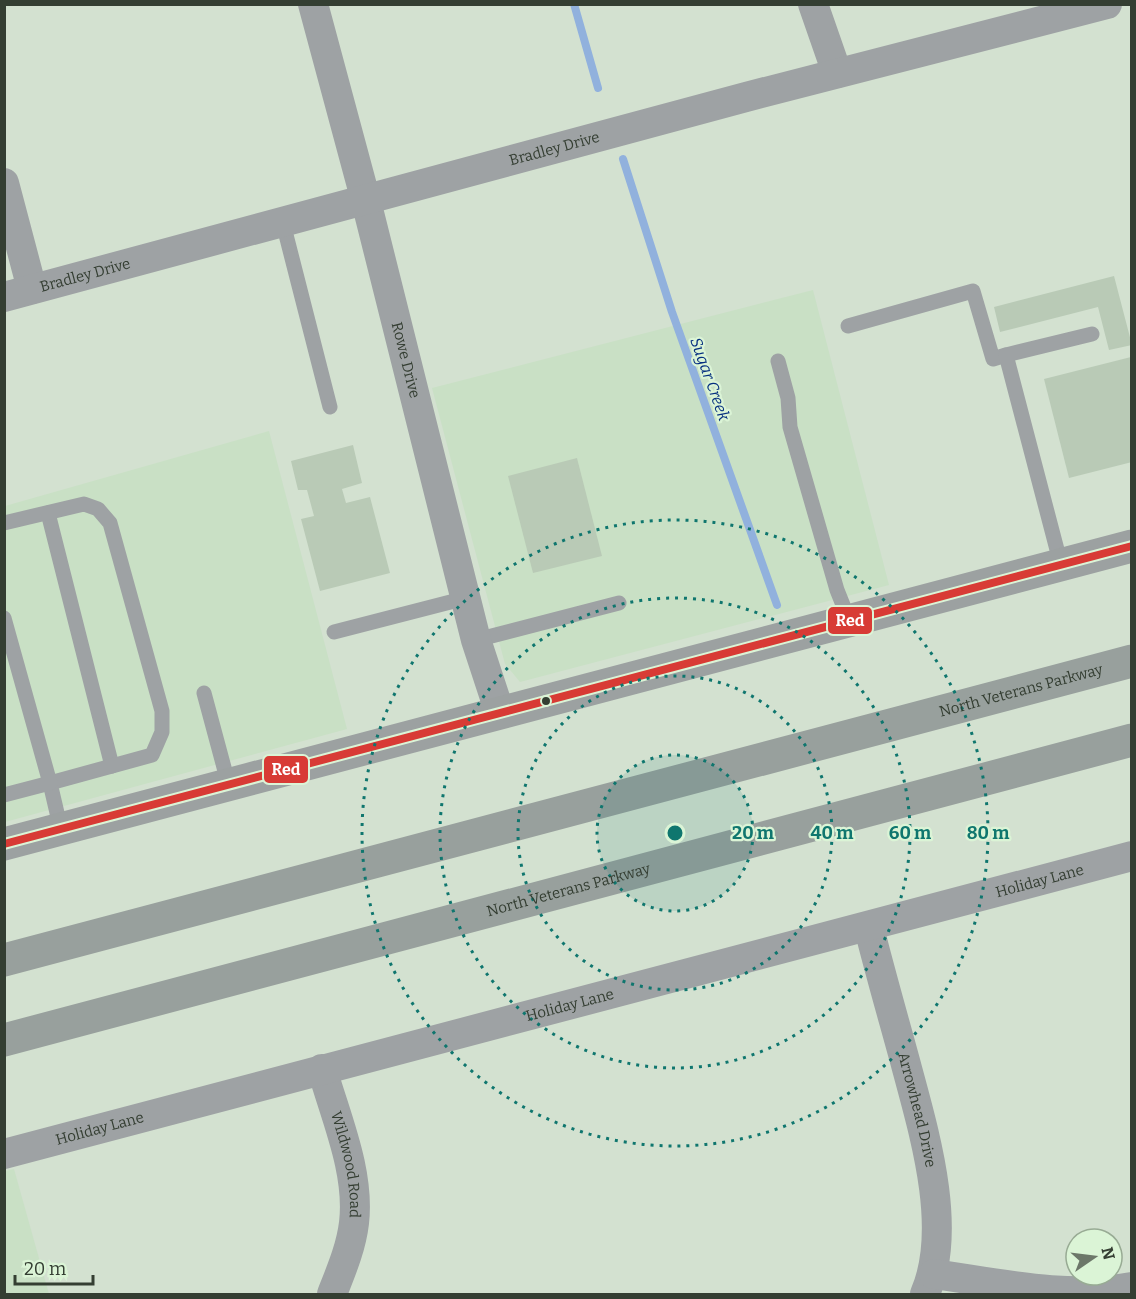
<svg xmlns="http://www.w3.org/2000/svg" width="1136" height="1299" font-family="Bitter,serif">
<rect width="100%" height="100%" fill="#d3e1d0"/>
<g fill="#c9e0c5">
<polygon points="813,290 889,585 520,682 505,664 432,388"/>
<polygon points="269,431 347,729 5,822 5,506"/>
<polygon points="14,1169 49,1294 5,1294 5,1171"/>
</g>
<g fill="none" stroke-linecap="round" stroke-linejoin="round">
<g stroke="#91b1dd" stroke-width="8">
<polyline points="574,4 598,88"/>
<polyline points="623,159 672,312 777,605"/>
</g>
</g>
<g fill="#b9cab6">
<polygon points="1114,276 1132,345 1109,350 1098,307 1000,332 994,307"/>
<polygon points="1131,357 1132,462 1069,478 1044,379"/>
<polygon points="353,445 362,483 342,489 346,503 370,497 390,573 320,591 301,519 314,516 307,490 298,490 291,461"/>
<polygon points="577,458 602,556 533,573 508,476"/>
</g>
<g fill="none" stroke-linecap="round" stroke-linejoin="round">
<g stroke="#9ea2a4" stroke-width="15">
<polyline points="283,223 330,407"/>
<polyline points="848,326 973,291 993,359 1006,355"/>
<polyline points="778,361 788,398 790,427 837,590 849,620"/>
<polyline points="48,513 112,766"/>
<polyline points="4,523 84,504 98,509 110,523 162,711 162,732 152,755 50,783 61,830"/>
<polyline points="1061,565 1006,355 1092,334"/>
<polyline points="4,618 50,783 4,795"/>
<polyline points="334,632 466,598"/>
<polyline points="476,640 619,603"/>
<polyline points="204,693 229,786"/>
</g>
<g stroke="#9ea2a4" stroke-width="30">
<path id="s1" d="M313,4L366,201L476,640L500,713"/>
<polyline points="813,4 837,73"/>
<polyline points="4,183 32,289"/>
<path id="s2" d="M4,297L746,97L1107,4"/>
<path id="s3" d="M869,928C880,972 893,1017 905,1061C923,1129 954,1227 925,1294"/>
<path id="s4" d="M322,1069C336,1118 360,1172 354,1223C351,1248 341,1271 332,1294"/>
<path id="s5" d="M4,1154C380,1053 757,958 1132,856"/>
<path d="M934,1274C998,1283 1067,1299 1132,1287"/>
</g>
<polyline stroke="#9ca1a1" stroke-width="33" points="4,844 1132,546"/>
<g stroke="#98a09d" stroke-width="33">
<path id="s6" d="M4,960L1132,661"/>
<path id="s7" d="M4,1040L1132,740"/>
</g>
<defs>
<polyline id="bus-1" points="4,844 1132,546"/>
</defs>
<use href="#bus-1" stroke="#dbf4d6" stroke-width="12"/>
<use href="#bus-1" stroke="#d83b35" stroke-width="8"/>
</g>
<circle cx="675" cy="833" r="78" fill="#0f766e" fill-opacity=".12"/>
<g fill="none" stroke="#0f766e" stroke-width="3" stroke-dasharray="3 6">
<circle cx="675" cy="833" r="78"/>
<circle cx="675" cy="833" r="157"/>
<circle cx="675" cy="833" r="235"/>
<circle cx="675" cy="833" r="313"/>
</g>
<circle fill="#343e32" stroke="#dbf4d6" stroke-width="2" cx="546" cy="701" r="5"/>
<g text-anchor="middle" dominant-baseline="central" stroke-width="4.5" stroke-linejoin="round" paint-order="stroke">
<g font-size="15" fill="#343e32" stroke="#dbf4d6">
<text stroke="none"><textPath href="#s2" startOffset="570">Bradley Drive</textPath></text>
<text stroke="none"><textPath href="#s2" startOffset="84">Bradley Drive</textPath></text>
<text stroke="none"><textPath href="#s1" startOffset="368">Rowe Drive</textPath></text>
<text stroke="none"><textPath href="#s6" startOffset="1052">North Veterans Parkway</textPath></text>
<text stroke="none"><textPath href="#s5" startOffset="1071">Holiday Lane</textPath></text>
<text stroke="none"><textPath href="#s7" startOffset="584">North Veterans Parkway</textPath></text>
<text stroke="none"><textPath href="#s5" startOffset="585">Holiday Lane</textPath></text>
<text stroke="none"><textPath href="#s3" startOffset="188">Arrowhead Drive</textPath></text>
<text stroke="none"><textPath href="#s5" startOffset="99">Holiday Lane</textPath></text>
<text stroke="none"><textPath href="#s4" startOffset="99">Wildwood Road</textPath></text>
</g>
<g font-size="16" font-style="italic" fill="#052f7f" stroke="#dbf4d6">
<text transform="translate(710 379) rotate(70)">Sugar Creek</text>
</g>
</g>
<circle cx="675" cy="833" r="9" fill="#0f766e" stroke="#dbf4d6" stroke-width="3"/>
<g font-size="18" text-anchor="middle" font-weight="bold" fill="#0f766e" stroke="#dbf4d6" stroke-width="4.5" stroke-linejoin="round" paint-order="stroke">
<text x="753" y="839">20 m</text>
<text x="832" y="839">40 m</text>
<text x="910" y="839">60 m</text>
<text x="988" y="839">80 m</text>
</g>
<g stroke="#dbf4d6" stroke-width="2">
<rect x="827" y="606" width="46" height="29" rx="6" fill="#d83b35"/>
<rect x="263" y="755" width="46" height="29" rx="6" fill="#d83b35"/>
</g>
<g font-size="16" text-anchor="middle" font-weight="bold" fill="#fff">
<text x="850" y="626">Red</text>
<text x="286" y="775">Red</text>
</g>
<rect width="1136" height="1299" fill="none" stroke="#343e32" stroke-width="12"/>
<g transform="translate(1094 1257) rotate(76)"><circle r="28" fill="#dbf4d6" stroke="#98ab94" stroke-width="1.5"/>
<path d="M0-4.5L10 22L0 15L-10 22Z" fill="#6c7769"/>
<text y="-9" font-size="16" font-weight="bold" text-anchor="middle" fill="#343e32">N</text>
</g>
<path d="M15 1275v9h78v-9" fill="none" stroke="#343e32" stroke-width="3"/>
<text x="24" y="1275" font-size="18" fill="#343e32" stroke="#dbf4d6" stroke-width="4.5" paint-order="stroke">20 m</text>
</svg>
